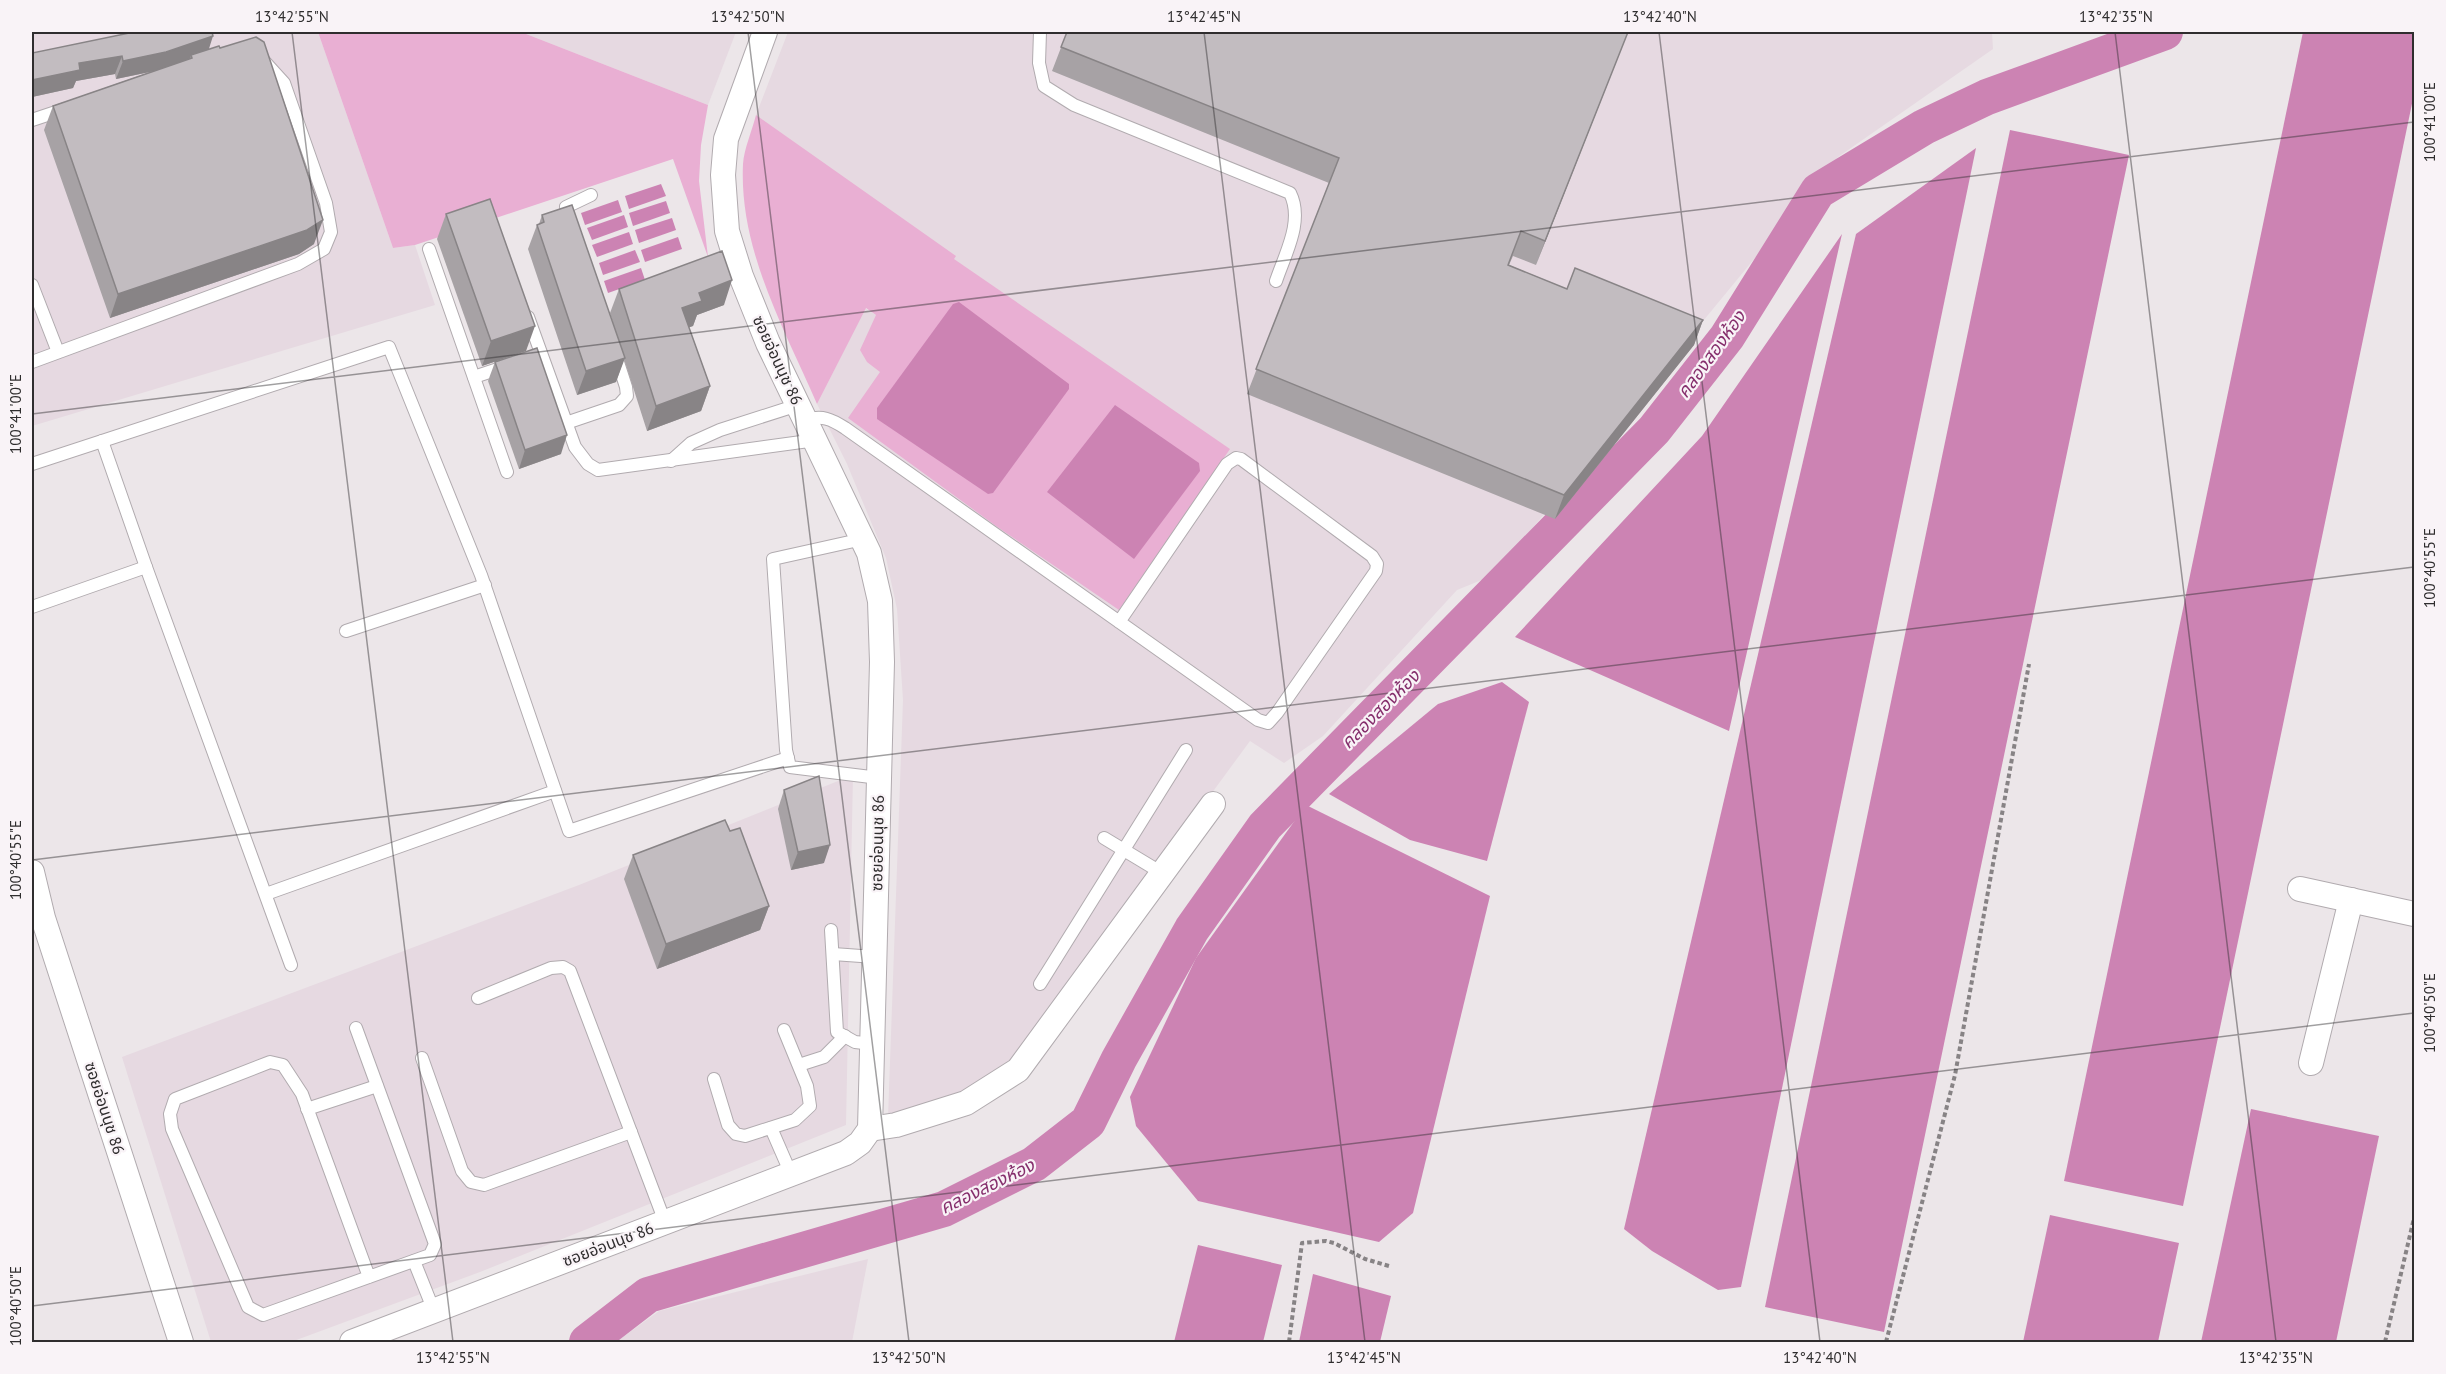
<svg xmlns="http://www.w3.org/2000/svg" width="2446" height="1374" font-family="'PT Sans','Noto Sans Thai',sans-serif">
<rect width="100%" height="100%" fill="#ece6e9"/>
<g fill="#e6d9e1">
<polygon points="32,32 318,32 393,248 415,245 435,305 32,426"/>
<polygon points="521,32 736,32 708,105"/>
<polygon points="788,32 1992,32 1993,49 1838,157 1494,575 1457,590 1323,736 1284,763 1250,741 1015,1061 974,1088 888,1118 903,700 897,609 886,558 847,464 817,404 865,308 904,333 756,115"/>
<polygon points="853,775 846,1125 480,1272 291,1342 211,1342 122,1057 579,885"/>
<polygon points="868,1259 852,1342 616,1342 659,1311"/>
</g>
<g fill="#e9afd3">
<polygon points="318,32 521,32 708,105 701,145 699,181 708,257 673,159 415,245 393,248"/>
<path d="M756,115L956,256L954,259L1230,449L1119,610L996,526L848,418L880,372L867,362L860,350L876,315L866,308L817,404C784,328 739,250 743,164C744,149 752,131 756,115Z"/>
</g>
<g fill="#cc83b3">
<polygon points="2303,32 2414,32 2414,94 2183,1206 2064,1181"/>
<polygon points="2010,130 2129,155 1884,1332 1765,1307"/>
<polygon points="1976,148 1741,1287 1718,1290 1652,1251 1624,1229 1856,234"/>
<polygon points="661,184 666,196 629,209 625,196"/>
<polygon points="618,200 622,212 585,225 581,213"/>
<polygon points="666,201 670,213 633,226 629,213"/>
<polygon points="624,215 628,227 592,240 587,228"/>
<polygon points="672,218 676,230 639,243 635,230"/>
<polygon points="629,232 633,244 597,257 592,245"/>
<polygon points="1842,234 1729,731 1515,637 1702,436"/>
<polygon points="678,237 682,249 645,262 641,250"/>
<polygon points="635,250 640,262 603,275 599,263"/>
<polygon points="641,268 645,280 608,293 604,281"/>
<polygon points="959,302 1069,384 1069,389 993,493 988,494 877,419 877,408 953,304"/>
<polygon points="1115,405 1199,463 1200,471 1134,559 1047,492"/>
<polygon points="1502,682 1529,702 1487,861 1410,840 1329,794 1438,704"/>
<polygon points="1306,805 1490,896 1413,1213 1379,1242 1198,1201 1136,1126 1130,1097 1196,958"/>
<polygon points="2251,1109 2379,1136 2336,1342 2201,1342"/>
<polygon points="2050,1215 2179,1243 2158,1342 2023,1342"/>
<polygon points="1198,1245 1282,1265 1263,1342 1174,1342"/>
<polygon points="1313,1274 1391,1296 1380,1342 1299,1342"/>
</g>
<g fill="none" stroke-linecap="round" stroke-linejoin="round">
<polyline stroke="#cc83b3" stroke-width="36" points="587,1342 648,1295 944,1209 1034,1164 1088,1122 1119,1059 1192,929 1265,826 1654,430 1727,337 1818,191 1924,127 1987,97 2165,32"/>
<defs>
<g id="lane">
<path d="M1040,32L1039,63L1044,86L1074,105L1290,193C1304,221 1285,254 1276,281"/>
<polyline points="32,120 65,109"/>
<polyline points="569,220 566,207 591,195"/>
<polyline points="429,249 507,472"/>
<polyline points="32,285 58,352"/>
<polyline points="528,317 575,447 588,464 598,470 816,440"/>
<polyline points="32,362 298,264 324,249 331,232 326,203 284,83 264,61"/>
<polyline points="474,377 507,366"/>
<path d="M806,420C822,415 831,419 845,428L1258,720L1268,723L1277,713L1376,571L1377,564L1372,556L1241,459L1236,458L1227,464L1119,622"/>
<polyline points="566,423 619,405 627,396 626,387 616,356"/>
<polyline points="102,441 146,567 291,965"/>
<polyline points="671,461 691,443 720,430 798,405"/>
<polyline points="32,464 389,347 481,575 569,831 788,758"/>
<polyline points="863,539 773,559 786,750 790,767 879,778"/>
<polyline points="32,607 146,567"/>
<polyline points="346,631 485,585"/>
<polyline points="1104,838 1162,873"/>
<polyline points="266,894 555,791"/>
<polyline points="831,930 837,1032 855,1042 873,1044"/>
<polyline points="833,954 875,957"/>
<polyline points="1040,984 1186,750"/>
<polyline points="478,998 551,968 563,967 570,971 665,1222"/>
<polyline points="356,1028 435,1244 430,1255 263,1315 248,1307 172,1129 170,1114 175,1099 270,1062 283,1065 302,1094 369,1277"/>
<polyline points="422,1058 462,1171 471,1182 484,1185 631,1132"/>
<polyline points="799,1065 824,1057 845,1036"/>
<polyline points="714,1079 728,1125 736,1134 745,1136 795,1120 810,1106 807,1086 784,1030"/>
<polyline points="307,1109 377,1086"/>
<polyline points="771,1128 791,1174"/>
<polyline points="414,1261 434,1311"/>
</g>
<g id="street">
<polyline points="32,872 43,918 181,1342"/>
<polyline points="2300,889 2414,914"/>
<polyline points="2311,1063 2351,900"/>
<polyline points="870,1129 896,1125 966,1103 1018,1070 1213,804"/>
<polyline points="352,1342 846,1153 860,1143 870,1129 882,662 880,601 869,553 768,343 741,276 727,231 723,175 726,139 765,32"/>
</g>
</defs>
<use href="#lane" stroke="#b1abaf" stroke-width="14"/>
<use href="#street" stroke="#b1abaf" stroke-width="26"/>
<g stroke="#878385" stroke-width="4" stroke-dasharray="4.5 3" stroke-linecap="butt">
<polyline points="1289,1342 1302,1243 1326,1241 1334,1243 1365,1259 1389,1266"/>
<polyline points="1886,1342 1955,1075 2029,664"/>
<polyline points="2385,1342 2414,1218"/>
</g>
<use href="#lane" stroke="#fff" stroke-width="12"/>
<use href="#street" stroke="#fff" stroke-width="24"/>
</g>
<g fill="#a7a2a5">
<polygon points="1067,32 1628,32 1536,265 1513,256 1509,265 1567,289 1703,320 1694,345 1555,519 1247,394 1329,183 1052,71"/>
<polygon points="208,50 314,244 299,254 110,318 44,130 53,106 150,72 116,79 115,74 76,81 73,88 32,97 32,53"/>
<polygon points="446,214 526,351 482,366 437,239"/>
<polygon points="542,215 616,333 610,313 619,289 724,305 697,315 693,326 689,327 710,386 701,411 647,431 624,359 616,382 577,395 528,249 537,225 539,224"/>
<polygon points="495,362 561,454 519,469 488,381"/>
<polygon points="784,790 824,863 791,870 778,809"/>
<polygon points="730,831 769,906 760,930 657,969 624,879 633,855"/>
</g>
<g fill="#888486">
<polygon points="1628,32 1536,265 1545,241"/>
<polygon points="213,36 207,55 192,58 191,55 190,60 159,70 116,79 123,61"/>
<polygon points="122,56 115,74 76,81 73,88 32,97 32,80 79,63"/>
<polygon points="323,220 314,244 299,254 110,318 118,294"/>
<polygon points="732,280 724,305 697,315 693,326 673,333 682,308 699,293"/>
<polygon points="1703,320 1694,345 1555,519 1564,495"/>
<polygon points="535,326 526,351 482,366 491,341"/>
<polygon points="625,358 616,382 577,395 586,371"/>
<polygon points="710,386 701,411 647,431 656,406"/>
<polygon points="567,435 561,454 519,469 525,450"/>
<polygon points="830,845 824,863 791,870 798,852"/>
<polygon points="769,906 760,930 657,969 666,944"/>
</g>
<g fill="#c2bcc0" stroke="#888486" stroke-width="1.5">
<polygon points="134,32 212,32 213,36 166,52 123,61 122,56 79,63 80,70 32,80 32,53"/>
<polygon points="1067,32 1628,32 1545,241 1521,231 1508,265 1567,289 1575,268 1703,320 1564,495 1256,369 1339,158 1061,47"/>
<polygon points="256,37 264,42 323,220 307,230 118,294 53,106 192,58 191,55 219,46 220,48"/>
<polygon points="490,199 535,326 491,341 446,214"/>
<polygon points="572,205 625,358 586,371 537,225 544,222 542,215"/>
<polygon points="722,251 732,280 699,293 702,301 682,308 710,386 656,406 619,289"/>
<polygon points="537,348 567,435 525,450 495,362"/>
<polygon points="819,776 830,845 798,852 784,790"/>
<polygon points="725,820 730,831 740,828 769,906 666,944 633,855"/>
</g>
<path fill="none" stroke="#2f2d2e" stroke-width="1.5" stroke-opacity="0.45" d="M292,32L453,1342M748,32L909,1342M1204,32L1365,1342M1659,32L1820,1342M2115,32L2276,1342M32,414L2414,122M32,860L2414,567M32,1306L2414,1013"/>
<g text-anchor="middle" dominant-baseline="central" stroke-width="4.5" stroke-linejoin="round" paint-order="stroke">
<g font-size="16" fill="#2f2d2e" stroke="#f9f3f7">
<text transform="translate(778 360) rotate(65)">ซอยอ่อนนุช 86</text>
<text transform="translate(877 843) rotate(-89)">ซอยอ่อนนุช 86</text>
<text transform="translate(105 1108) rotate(72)">ซอยอ่อนนุช 86</text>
<text transform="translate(608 1244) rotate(-21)">ซอยอ่อนนุช 86</text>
</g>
<g font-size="18" font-style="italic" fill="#852e6c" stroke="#f9f3f7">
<text transform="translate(1711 354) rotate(-54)">คลองสองห้อง</text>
<text transform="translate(1380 709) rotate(-45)">คลองสองห้อง</text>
<text transform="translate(987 1186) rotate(-26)">คลองสองห้อง</text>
</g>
</g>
<rect width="2446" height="1374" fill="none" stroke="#f9f3f7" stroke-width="66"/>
<rect x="33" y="33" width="2380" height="1308" fill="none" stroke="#2f2d2e" stroke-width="2"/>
<g font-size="15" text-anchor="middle" fill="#2f2d2e">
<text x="292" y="22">13°42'55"N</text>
<text x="748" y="22">13°42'50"N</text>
<text x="1204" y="22">13°42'45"N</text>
<text x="1660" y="22">13°42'40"N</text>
<text x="2116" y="22">13°42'35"N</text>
<text transform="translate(2430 122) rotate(-90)" y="5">100°41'00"E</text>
<text transform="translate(16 414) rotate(-90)" y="5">100°41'00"E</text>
<text transform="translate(2430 568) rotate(-90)" y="5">100°40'55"E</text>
<text transform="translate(16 860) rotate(-90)" y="5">100°40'55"E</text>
<text transform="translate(2430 1013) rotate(-90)" y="5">100°40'50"E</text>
<text transform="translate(16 1306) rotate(-90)" y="5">100°40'50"E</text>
<text x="453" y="1363">13°42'55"N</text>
<text x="909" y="1363">13°42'50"N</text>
<text x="1364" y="1363">13°42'45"N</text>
<text x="1820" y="1363">13°42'40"N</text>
<text x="2276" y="1363">13°42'35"N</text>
</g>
</svg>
